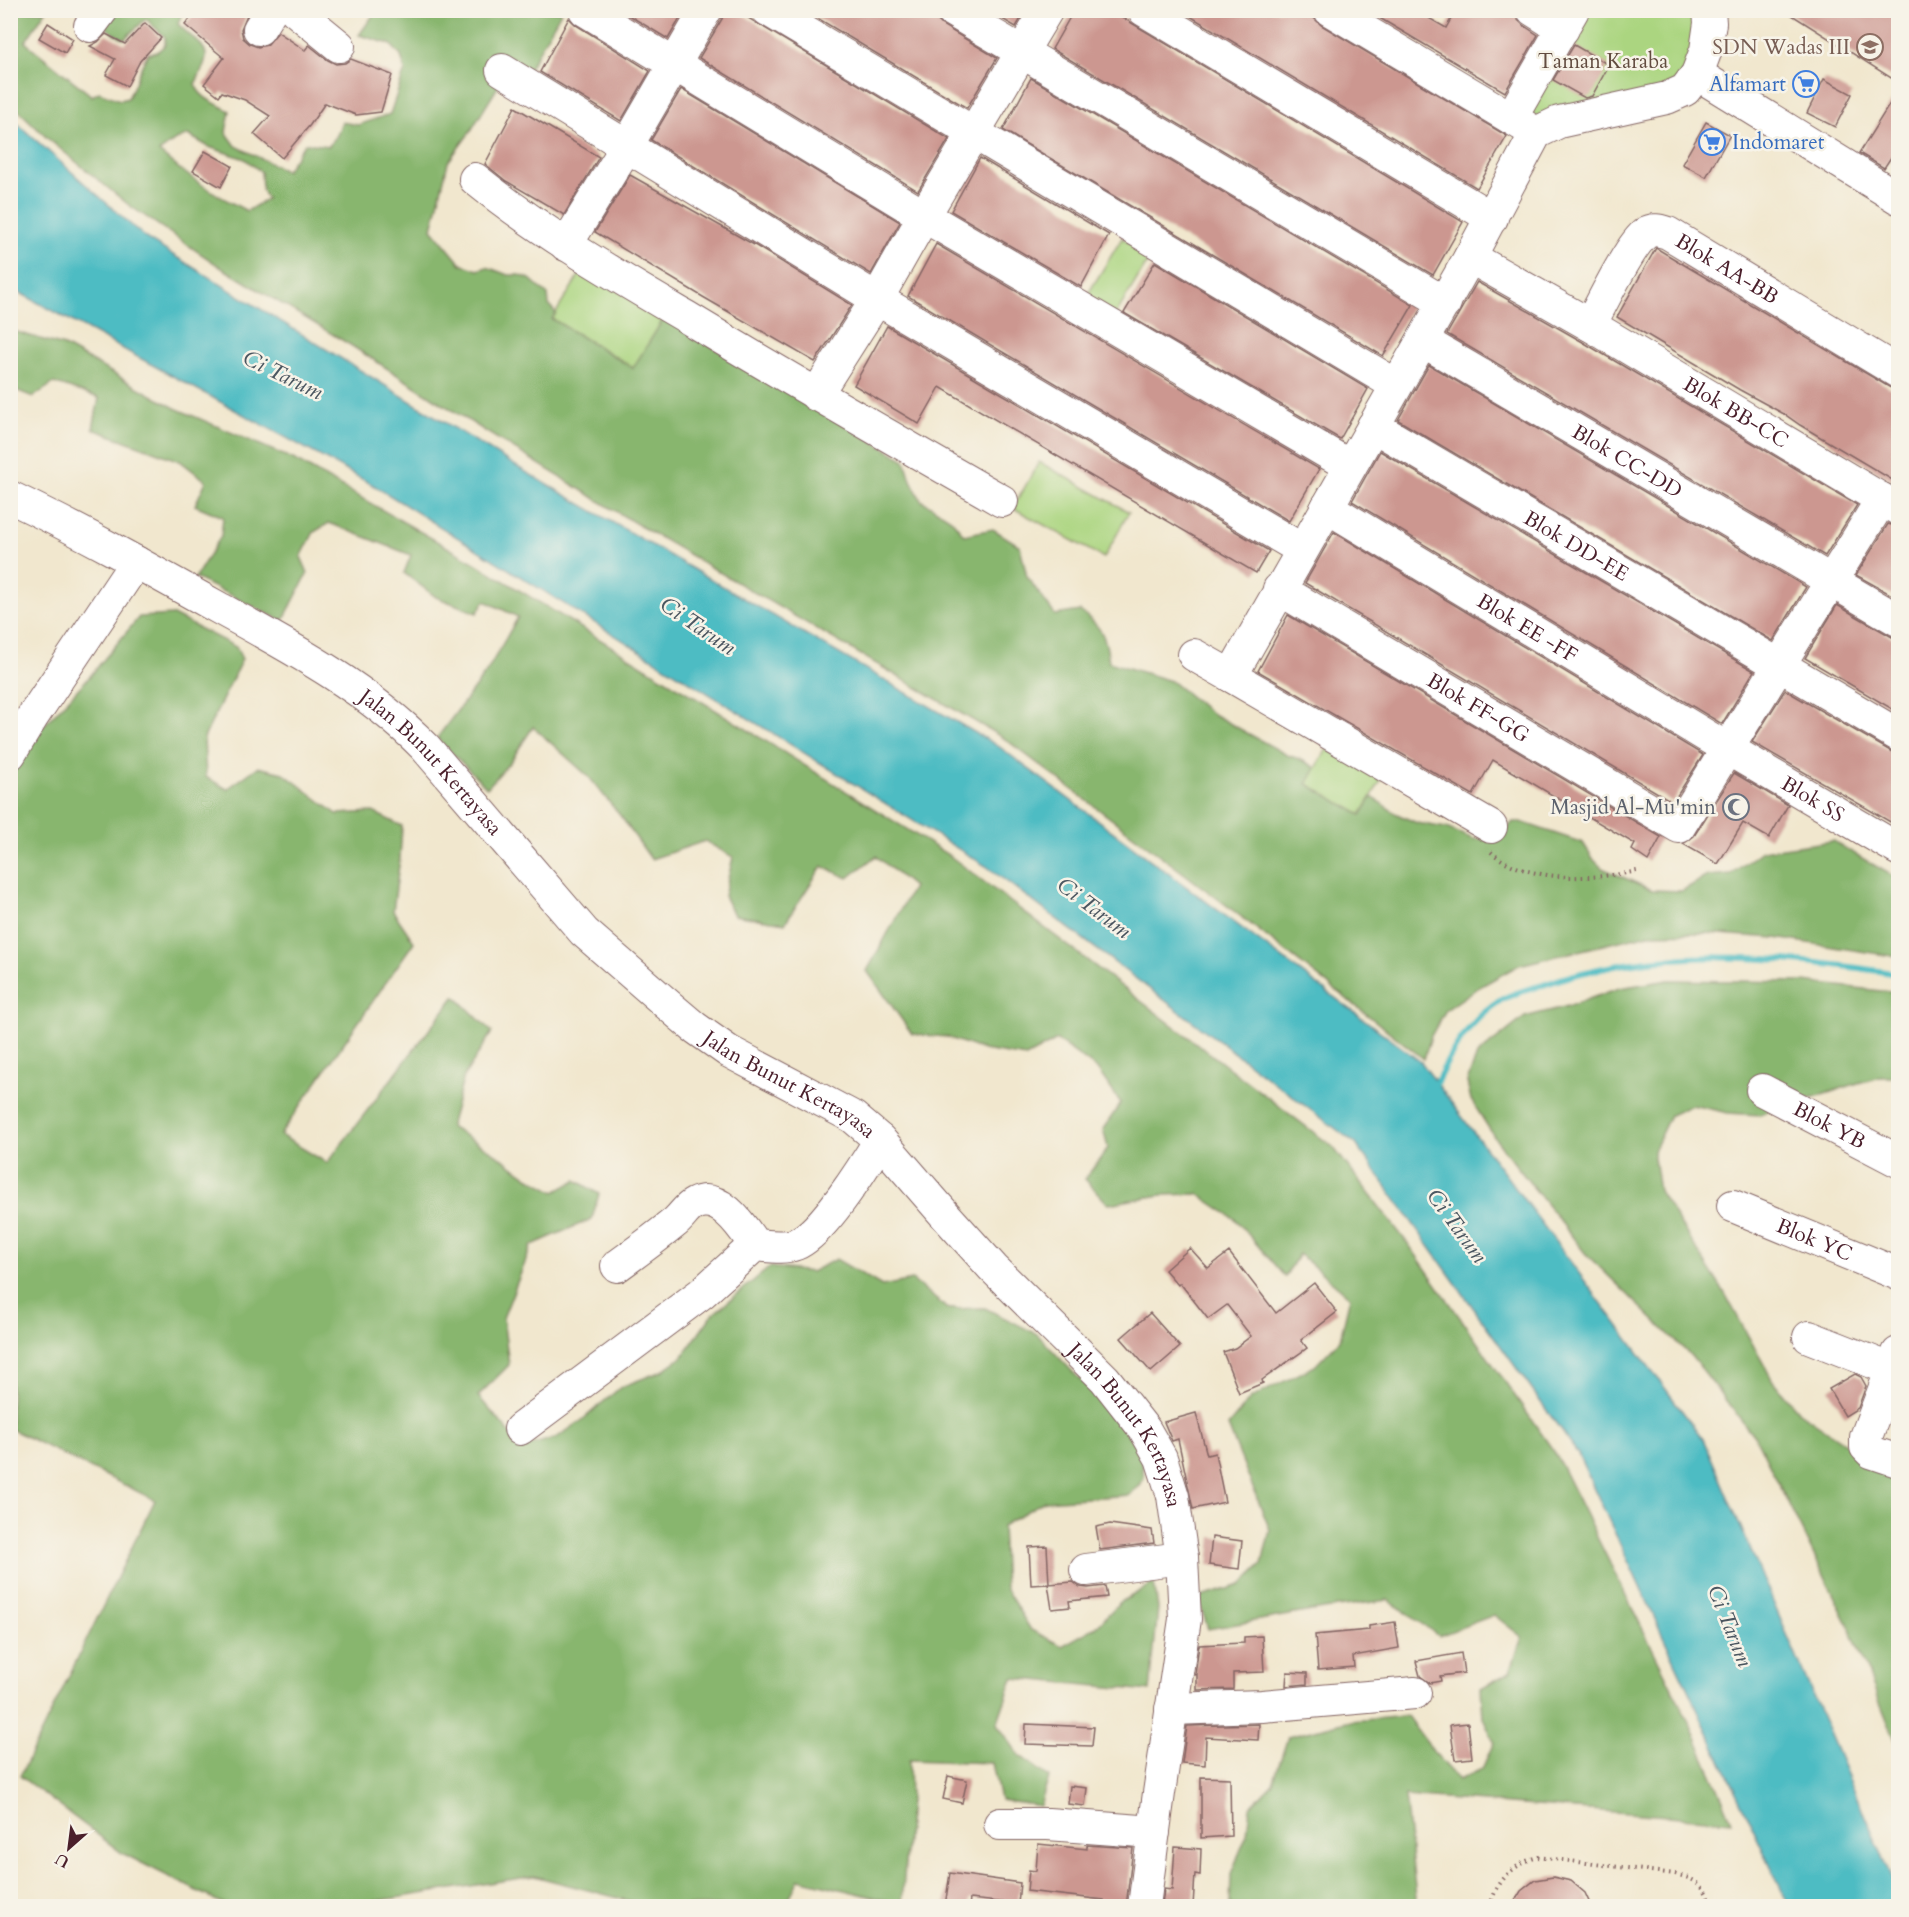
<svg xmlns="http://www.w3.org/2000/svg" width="1909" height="1917" font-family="Cardo,serif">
<rect width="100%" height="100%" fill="#f7f3e8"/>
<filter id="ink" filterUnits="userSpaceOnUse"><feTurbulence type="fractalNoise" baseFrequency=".0167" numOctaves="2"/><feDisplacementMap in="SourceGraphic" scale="12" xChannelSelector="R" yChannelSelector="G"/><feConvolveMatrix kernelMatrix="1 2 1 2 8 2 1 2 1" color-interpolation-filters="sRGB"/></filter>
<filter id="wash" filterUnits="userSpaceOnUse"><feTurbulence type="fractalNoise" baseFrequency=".008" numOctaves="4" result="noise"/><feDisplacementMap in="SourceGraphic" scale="24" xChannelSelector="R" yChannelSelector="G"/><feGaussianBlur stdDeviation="1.35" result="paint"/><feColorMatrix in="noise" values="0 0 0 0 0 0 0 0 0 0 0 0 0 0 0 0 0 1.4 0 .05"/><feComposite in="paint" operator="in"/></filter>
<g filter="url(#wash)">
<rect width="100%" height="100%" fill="#f1e7ce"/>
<g fill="#abd580" stroke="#7a7a56" stroke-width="1.5">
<polygon points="1573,11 1709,11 1697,74 1612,111 1511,118"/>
<polygon points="1122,238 1151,256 1115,316 1086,297"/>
<polygon points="583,269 664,318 634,368 552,319"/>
<polygon points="1039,462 1129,512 1104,558 1013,508"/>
<polygon points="1327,749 1381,780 1361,815 1307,784"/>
</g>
<g fill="#88b66e" stroke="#696a4c" stroke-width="1.5" fill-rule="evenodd">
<path d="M10,11H46L25,42L92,96L99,92L120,100L128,98C136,84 139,68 148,54L158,51L165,45V37L146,19L124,39L113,33L101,23L109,11H178L182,13L178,24C205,51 216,45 195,84C200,99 218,104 230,111L226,132L236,146L286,171L305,143L329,146L337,135L342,122L358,125L390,114L405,70L401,56L390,44L359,35L376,11H558L561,12L527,72L499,85L470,132L448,162L432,229L461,264L478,270L487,267L508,275H520L530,279L548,295L549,305L556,313L552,319L633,368L664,318L905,460L911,480L921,500L951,519L964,535L993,529L1020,546L1027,577L1055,615L1080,611C1102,627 1106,636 1109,662L1171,681L1211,713L1287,755L1302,760L1316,768L1307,784L1361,815L1372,797L1397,814L1417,823L1446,828L1473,839H1497L1513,822H1521L1583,843L1594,860L1602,868L1652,890L1682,891L1707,876L1731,874L1762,851L1833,841L1898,879V957L1775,938L1705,933L1649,934L1519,965L1476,989L1446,1010L1431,1036L1424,1059L1226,905L1005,739L635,523L485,431L352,346L222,268L130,206L47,138L11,103ZM188,135L209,147L245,159L261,172L262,190L267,199L247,211C215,195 186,176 159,152L174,141Z"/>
<polygon points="10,330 64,346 175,408 295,460 475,563 727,717 950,856 1333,1147 1409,1245 1555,1453 1689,1722 1732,1821 1405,1796 1417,1906 1230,1906 1231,1874 1247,1834 1250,1807 1273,1783 1288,1737 1351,1721 1407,1716 1433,1751 1459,1780 1482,1769 1494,1742 1483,1717 1481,1688 1510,1672 1522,1637 1494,1615 1439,1636 1388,1600 1323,1609 1208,1629 1198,1598 1241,1585 1262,1564 1270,1530 1228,1426 1251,1398 1315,1366 1340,1340 1350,1297 1299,1254 1285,1277 1235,1219 1198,1194 1161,1195 1108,1204 1085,1179 1108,1148 1103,1129 1121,1103 1097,1069 1057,1040 1026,1057 983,1050 947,1037 912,1034 867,971 913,887 876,856 848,878 822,866 785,923 734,915 724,896 733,857 705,841 651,859 622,818 589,777 533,727 510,762 487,788 437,738 487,671 518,617 485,601 477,613 436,597 404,573 411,555 329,523 314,532 301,557 308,573 283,621 195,578 221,536 223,517 195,505 206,481 180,461 93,429 99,398 54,383 33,397 11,388"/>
<polygon points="173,615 236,647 242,659 204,738 206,777 227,789 258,767 283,773 337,814 373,812 402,826 400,858 393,911 414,942 280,1135 327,1163 455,996 492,1032 464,1076 450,1127 493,1152 528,1177 555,1192 576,1180 599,1194 592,1219 532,1245 503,1318 509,1365 478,1396 522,1447 556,1438 581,1421 621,1387 662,1371 682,1357 712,1315 770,1267 811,1272 836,1259 882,1286 912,1280 948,1309 985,1308 1037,1334 1106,1407 1141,1451 1144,1479 1130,1495 1044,1501 1002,1526 1005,1588 1031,1630 1062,1646 1096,1627 1119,1603 1154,1583 1158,1608 1150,1691 1013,1678 997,1724 1019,1755 1049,1777 1040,1806 1000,1800 992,1763 909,1760 910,1799 902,1904 799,1879 785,1906 649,1906 534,1876 345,1906 225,1905 122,1853 20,1776 155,1500 11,1429 10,738 42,727 91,675 139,617"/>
<polygon points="1669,980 1804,982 1898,993 1898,1077 1880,1077 1858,1083 1825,1094 1780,1106 1760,1115 1728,1113 1692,1105 1670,1115 1653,1151 1659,1191 1724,1292 1773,1381 1799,1412 1851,1447 1898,1471 1898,1747 1849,1626 1757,1440 1691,1356 1585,1253 1497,1141 1471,1100 1467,1082 1477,1055 1525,1017 1572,1005 1619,988"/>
</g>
<polygon fill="#4dbcc3" stroke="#4c6e77" stroke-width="1.5" points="11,118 147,239 524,471 998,746 1421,1062 1703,1439 1898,1893 1898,1906 1789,1906 1578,1454 1356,1144 986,866 373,485 11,288"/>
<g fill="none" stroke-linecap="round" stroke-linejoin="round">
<path stroke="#4dbcc3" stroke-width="6" d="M1433,1090C1449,1056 1467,1021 1501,1000C1513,993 1530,989 1543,985C1655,944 1784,956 1898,974"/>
</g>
<g id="blocks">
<g fill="#cc9790">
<polygon points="197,10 249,10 241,29 243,38 250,44 258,47 267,45 278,32 305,50 309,45 328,60 336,64 345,63 351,59 392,75 381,112 356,115 325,103 310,125 282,158 254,134 270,116 245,100 222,92 219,96 204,84 224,58 185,25"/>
<polygon points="620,10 685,10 668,39"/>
<polygon points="724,10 735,10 949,139 918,191 699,58 722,19"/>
<polygon points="804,10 933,10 936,19 942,25 997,58 967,108"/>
<polygon points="987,10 1026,10 1016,27"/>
<polygon points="1074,10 1110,10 1463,222 1433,275 1052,49"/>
<polygon points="1180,10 1301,10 1314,18 1321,25 1507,136 1477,188"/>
<polygon points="1366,10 1415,10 1446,28 1456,10 1515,10 1517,19 1523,25 1538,35 1505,92"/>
<polygon points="1784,10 1899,10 1899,83"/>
<polygon points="569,18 576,25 650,71 621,121 540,72"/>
<polygon points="48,23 73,39 65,53 39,38"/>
<polygon points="145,23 161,38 140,61 127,86 106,75 115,59 90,46 98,42 106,34 125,44"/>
<polygon points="1574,45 1609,65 1592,96 1585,98 1553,80"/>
<polygon points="1031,78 1413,305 1383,356 1003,130"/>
<polygon points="1824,79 1852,94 1835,127 1807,113"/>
<polygon points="681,89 900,222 871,274 651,140"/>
<polygon points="1899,89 1899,145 1884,168 1859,153"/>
<polygon points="515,107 599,157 564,215 506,181 485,164"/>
<polygon points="1706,122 1730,135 1706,177 1682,164"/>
<polygon points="205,151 232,166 221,187 193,171"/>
<polygon points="980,158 1109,235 1081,287 951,211"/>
<polygon points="630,175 756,246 852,305 815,362 703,297 595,232"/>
<polygon points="936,244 1319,469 1289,521 908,296"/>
<polygon points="1656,248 1889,387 1899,391 1899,484 1800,425 1784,414 1740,390 1617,317"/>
<polygon points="1155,262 1368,389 1340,439 1124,313"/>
<polygon points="1477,282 1581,341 1857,505 1825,556 1447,334"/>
<polygon points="887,326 1269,551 1256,573 940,387 919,424 854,385"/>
<polygon points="1429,365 1806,587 1773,641 1398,420"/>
<polygon points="1380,451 1754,671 1722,724 1352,501"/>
<polygon points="1888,524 1899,527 1899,599 1856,575"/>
<polygon points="1334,532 1703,755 1673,802 1305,583"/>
<polygon points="1837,605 1899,641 1899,713 1805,658"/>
<polygon points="1288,615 1661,837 1648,861 1632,850 1635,844 1493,760 1473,795 1258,671"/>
<polygon points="1785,690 1899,756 1899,827 1752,742"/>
<polygon points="1734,773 1788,805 1769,838 1743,823 1718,864 1683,844 1694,836"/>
<polygon points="1190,1248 1208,1268 1229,1252 1276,1313 1314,1283 1337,1312 1301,1340 1307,1348 1262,1380 1263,1383 1239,1393 1223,1352 1235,1348 1251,1336 1227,1305 1208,1319 1180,1283 1178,1285 1165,1270"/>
<polygon points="1150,1313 1180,1347 1151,1372 1121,1338"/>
<polygon points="1855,1374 1861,1377 1866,1386 1858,1408 1845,1416 1829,1389"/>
<polygon points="1196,1413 1207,1455 1215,1453 1225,1502 1193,1509 1178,1439 1172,1441 1164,1422"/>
<polygon points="1110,1524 1152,1530 1154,1543 1100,1550 1096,1527"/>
<polygon points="1212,1537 1242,1541 1239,1569 1209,1565"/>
<polygon points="1047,1546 1049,1584 1073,1582 1080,1587 1088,1588 1105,1586 1107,1597 1069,1601 1070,1607 1052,1609 1048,1584 1031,1585 1029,1547"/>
<polygon points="1395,1622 1399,1648 1353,1656 1354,1667 1318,1670 1315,1635 1369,1630 1369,1626"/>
<polygon points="1262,1636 1264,1672 1233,1673 1233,1689 1197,1690 1197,1674 1195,1675 1199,1645 1244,1643 1244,1637"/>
<polygon points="1461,1653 1464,1673 1440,1676 1441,1681 1430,1683 1420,1676 1416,1661"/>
<polygon points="1287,1672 1307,1673 1307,1684 1286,1686"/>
<polygon points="1468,1723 1472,1758 1455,1760 1450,1725"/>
<polygon points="1026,1724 1094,1727 1092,1746 1025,1744"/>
<polygon points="1259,1724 1258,1740 1206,1737 1205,1765 1182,1763 1187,1726"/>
<polygon points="948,1776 967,1780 962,1803 943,1799"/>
<polygon points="1201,1777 1230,1778 1231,1836 1201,1838"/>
<polygon points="1070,1786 1087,1788 1085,1806 1068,1804"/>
<polygon points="1038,1844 1087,1849 1087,1845 1133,1848 1126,1906 1104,1904 1104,1900 1027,1891 1029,1870 1036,1871"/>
<polygon points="1175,1847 1201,1849 1200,1875 1195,1874 1193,1906 1162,1906 1164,1889 1172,1890"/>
<polygon points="950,1873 1020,1883 1018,1904 970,1899 969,1906 945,1906"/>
<polygon points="1553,1877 1571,1881 1585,1893 1591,1906 1512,1906 1521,1891 1535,1880"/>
</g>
</g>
</g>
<g filter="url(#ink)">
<use href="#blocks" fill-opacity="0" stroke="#846564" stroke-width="1.5"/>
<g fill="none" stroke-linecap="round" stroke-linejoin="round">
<defs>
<g id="minor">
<polyline points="295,10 339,46"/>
<polyline points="585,10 924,216 1350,466"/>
<polyline points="768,10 1396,385"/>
<polyline points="951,10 1445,303"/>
<polyline points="1144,10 1492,218"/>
<polyline points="1330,10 1536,133"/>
<polyline points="1533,10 1563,29"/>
<polyline points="90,26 102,10"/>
<polyline points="259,29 271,10"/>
<polyline points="502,70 877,299 1301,549"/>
<polyline points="1697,74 1898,198"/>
<polyline points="1511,118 1573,10"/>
<path d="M475,179C542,233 615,275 688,318C792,381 897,441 1002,501"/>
<polyline points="566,245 627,146 706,10"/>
<path id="s1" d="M1470,257L1590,325L1898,509"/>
<path id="s2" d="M1590,325C1601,305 1630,244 1646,233C1653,228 1661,231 1668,233L1898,372"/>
<path id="s3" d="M1423,341L1898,620"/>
<polyline points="816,395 877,299 924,216 1047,10"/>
<path id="s4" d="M1373,426L1898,735"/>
<path id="s5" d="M10,497C81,531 149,569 217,607C290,647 366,687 425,747L584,932L667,1004L694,1027L728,1051L853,1117L880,1140L946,1216L993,1268L1105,1379L1145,1430L1161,1458L1173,1496L1182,1558L1185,1619L1159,1793L1144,1906"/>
<path id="s6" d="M1327,507L1728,749L1898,849"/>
<path id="s7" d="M1279,589L1679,827L1882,499"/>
<polyline points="1194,655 1231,676"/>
<polyline points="10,754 33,716 136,562"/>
<polyline points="1491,827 1231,676 1470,257 1536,133 1559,122 1667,98 1685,90 1697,74 1706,50 1710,23 1709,10"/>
<path id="s8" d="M1762,1090L1898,1161"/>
<path id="s9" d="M1733,1206L1898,1274"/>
<path d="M617,1266C636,1252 656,1238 674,1223C681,1218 686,1208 694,1204C720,1191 743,1228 755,1245C769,1246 783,1249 796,1244C822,1234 865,1165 880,1140"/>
<polyline points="1809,1337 1898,1372"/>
<polyline points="1898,1353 1866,1437 1866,1447 1871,1452 1898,1461"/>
<polyline points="520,1429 702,1293 755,1245"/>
<polyline points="1086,1570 1182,1558"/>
<polyline points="1171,1709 1262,1706 1415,1693"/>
<polyline points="1000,1824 1048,1824 1154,1832"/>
</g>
</defs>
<use href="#minor" stroke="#846564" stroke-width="34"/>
<g stroke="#846564" stroke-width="4" stroke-dasharray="1.5 4.5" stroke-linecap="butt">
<path d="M1491,852C1527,883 1593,880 1637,871"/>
<path d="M1490,1906C1496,1882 1514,1863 1538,1857L1675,1874C1695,1879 1707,1885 1710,1906"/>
</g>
<use href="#minor" stroke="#fff" stroke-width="32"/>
</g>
</g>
<defs>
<symbol id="school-ring" viewBox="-11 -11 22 22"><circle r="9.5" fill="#f7f3e8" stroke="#8d6e63" stroke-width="1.5"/><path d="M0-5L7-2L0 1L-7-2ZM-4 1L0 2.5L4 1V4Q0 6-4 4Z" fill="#8d6e63"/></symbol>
<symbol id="supermarket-ring" viewBox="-11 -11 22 22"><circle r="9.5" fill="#f7f3e8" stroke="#3f7fe0" stroke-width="1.5"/><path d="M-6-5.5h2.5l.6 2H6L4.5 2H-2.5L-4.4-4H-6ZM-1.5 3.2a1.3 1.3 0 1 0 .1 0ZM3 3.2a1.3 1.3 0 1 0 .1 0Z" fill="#3f7fe0"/></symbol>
<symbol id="mosque-ring" viewBox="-11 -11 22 22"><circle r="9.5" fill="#f7f3e8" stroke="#6b7280" stroke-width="1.5"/><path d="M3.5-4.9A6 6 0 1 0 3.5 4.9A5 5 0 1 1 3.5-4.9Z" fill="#6b7280"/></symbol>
</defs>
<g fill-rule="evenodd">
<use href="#school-ring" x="1855" y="32" width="30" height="30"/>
<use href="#supermarket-ring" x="1791" y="69" width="30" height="30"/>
<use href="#supermarket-ring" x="1697" y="127" width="30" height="30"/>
<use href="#mosque-ring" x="1721" y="792" width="30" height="30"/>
</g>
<g text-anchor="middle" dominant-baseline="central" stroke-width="5" stroke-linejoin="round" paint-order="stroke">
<g font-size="21" fill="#785e54" stroke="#f7f3e8" text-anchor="end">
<text x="1850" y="47">SDN Wadas III</text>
</g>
<g font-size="21" fill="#624c40" stroke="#f7f3e8">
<text x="1603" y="61">Taman Karaba</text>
</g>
<g font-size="21" fill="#366cbe" stroke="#f7f3e8" text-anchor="end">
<text x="1786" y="84">Alfamart</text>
<text x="1732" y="142" text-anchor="start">Indomaret</text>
</g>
<g font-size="21" fill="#4a1f2b" stroke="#f7f3e8">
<text stroke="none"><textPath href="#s2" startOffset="200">Blok AA-BB</textPath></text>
<text stroke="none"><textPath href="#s1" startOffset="308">Blok BB-CC</textPath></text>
<text stroke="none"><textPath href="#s3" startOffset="237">Blok CC-DD</textPath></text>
<text stroke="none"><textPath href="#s4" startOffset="236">Blok DD-EE</textPath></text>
<text stroke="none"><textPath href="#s6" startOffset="234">Blok EE -FF</textPath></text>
<text stroke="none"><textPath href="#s7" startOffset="232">Blok FF-GG</textPath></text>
<text stroke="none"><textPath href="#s5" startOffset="501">Jalan Bunut Kertayasa</textPath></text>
<text stroke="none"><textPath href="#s6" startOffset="567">Blok SS</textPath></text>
<text stroke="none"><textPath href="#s5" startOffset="987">Jalan Bunut Kertayasa</textPath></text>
<text stroke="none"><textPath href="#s8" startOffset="76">Blok YB</textPath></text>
<text stroke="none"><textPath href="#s9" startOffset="88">Blok YC</textPath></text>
<text stroke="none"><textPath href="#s5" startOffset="1473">Jalan Bunut Kertayasa</textPath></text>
</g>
<g font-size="21" fill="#5b616d" stroke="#f7f3e8" text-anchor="end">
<text x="1716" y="807">Masjid Al-Mu'min</text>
</g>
<g font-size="22" font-style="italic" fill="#4b5660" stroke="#f7f3e8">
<text transform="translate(283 375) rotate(26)">Ci Tarum</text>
<text transform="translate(698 626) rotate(34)">Ci Tarum</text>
<text transform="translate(1094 908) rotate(37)">Ci Tarum</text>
<text transform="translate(1457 1226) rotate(54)">Ci Tarum</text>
<text transform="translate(1730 1626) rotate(68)">Ci Tarum</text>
</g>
</g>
<rect width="1909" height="1917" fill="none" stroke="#f7f3e8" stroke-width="36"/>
<g transform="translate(69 1848) rotate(208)" stroke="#f7f3e8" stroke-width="4.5" paint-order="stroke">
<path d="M0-4.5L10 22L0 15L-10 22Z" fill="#4a1f2b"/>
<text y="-9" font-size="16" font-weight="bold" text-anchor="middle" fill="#4a1f2b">U</text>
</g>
</svg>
